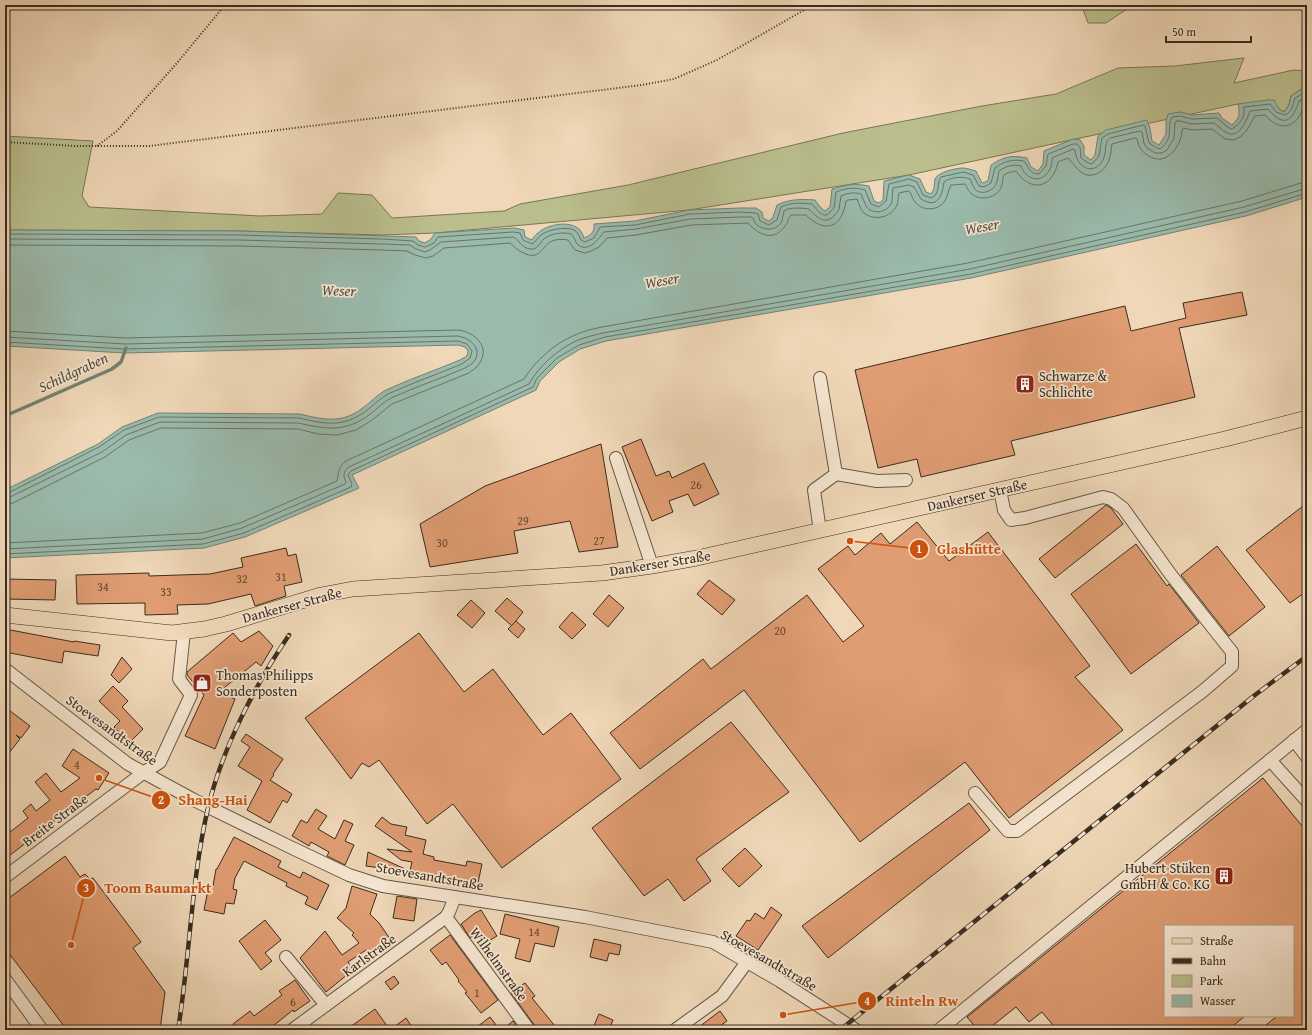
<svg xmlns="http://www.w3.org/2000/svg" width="1312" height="1035" font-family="'Gentium Book Plus',serif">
<rect width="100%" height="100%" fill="#efd7b7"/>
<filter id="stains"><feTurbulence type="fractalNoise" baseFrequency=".005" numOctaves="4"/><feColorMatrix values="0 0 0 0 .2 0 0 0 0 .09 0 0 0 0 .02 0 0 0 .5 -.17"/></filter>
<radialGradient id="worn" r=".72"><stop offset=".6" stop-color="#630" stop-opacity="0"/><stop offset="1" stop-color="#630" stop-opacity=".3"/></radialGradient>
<g fill="#babe8d" stroke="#7a7656">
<polygon points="1078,5 1133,5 1106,23 1088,23 1083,9"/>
<polygon points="1244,58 1234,83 1294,70 1307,71 1307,90 1300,90 1291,96 1289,105 1284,112 1279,109 1238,104 909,175 689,210 435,233 382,235 239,231 5,230 5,136 93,141 82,196 89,207 260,216 322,214 338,193 372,195 392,218 504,211 520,204 628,185 843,133 982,106 1056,94 1118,68 1175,66"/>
</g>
<path fill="#9abaac" stroke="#738274" d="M1300,90H1307V197L1246,216L971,278L606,341L580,349L559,362L540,381L536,390L352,475L359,488L245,537L204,548L5,558V490L98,444L122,427L158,413L300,414C324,420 343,424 364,407C371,402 378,394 386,390C410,379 436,370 460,360L467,356L468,351L465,347L458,345L125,353L5,346V230L239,231L416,237L419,241L425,243L431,239L435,233L514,228L524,230L525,237L532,240C533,238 535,235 538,233C547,224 571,220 580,230C582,232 583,235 584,238C591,235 595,232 594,224L635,221L689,210L740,208H756L762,212L763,218L769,221L773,217L777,205C789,199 801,199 815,200L821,208L825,211L830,207L832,189C847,185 853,183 869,186L874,201L879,203L883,200L884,181L909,175L920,179L926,192L931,194C935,189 934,185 935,179C938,172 956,168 963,168C967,168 972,170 976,171L982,183L988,181L991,165C1005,156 1011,155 1027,158L1031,167L1038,171L1043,164L1044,151L1073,139L1080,140L1084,146V155L1091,160L1095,155L1098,136L1106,130L1147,120L1150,128L1152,141L1159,145L1166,134V121L1168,114L1180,112L1192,115L1219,113L1222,118L1232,125C1240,117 1240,115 1238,104L1268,100H1274L1279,109L1284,112L1289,105L1291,96Z"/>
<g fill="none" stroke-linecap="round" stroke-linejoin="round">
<g stroke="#6a7466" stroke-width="1">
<path d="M5,234L239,235L382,239L413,241L418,245L425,247L434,243L438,237L513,232L520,233L523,240L532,244C536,242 537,238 541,235C547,230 566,226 574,230C578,232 579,236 581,240L585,242L594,238L600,227L635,225L690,214L740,212L755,213L758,214L760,221L769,225L777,220L781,207C791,202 801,203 812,204C817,209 820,216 827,215L834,208L836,192C846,188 855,187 865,190L871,204L879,207L886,201L889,184L909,179L917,182L923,195L931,198C941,194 936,184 941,177L963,172L973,175L979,186L984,187L991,183L995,168C1004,161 1013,159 1024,161C1029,167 1029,174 1039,174L1046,166L1048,154L1073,144H1077L1080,147L1081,158L1088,163L1092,164L1099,156L1102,138L1108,134L1143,125L1145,126L1149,143L1157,148L1160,149C1175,138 1166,127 1172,117L1180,116L1192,119L1217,118L1229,128L1232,129C1237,126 1243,120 1244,114C1244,112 1244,109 1244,107L1270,104L1276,112L1285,115C1292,112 1293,105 1295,98L1302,94L1307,93"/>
<path d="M5,239L239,240L382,244L410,245L416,249L425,252L430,250L441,242L513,237C518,238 521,248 530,249C538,250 539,243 544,239C551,233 563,232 571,234C575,237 575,242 578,245C589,253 599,238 604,232L636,229L690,219L740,217H752C754,219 755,223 757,225C765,231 777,231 782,221C783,218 783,214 784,211C788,207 804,208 809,209C816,216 823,225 833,217C835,214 838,212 839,209C840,205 840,200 841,196C847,193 854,192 861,194C863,198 864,202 866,206C872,215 886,213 891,204C893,200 892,193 893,188L909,185L914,187L921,199C937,209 942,197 944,182C951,177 962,176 970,179C972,182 972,185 974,188C979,196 993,192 996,184C998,180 998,175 999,171C1006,166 1013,164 1021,166C1022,168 1023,172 1026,174C1035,183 1046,179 1051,167C1052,164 1052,161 1052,158L1073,149L1075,150C1076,167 1093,177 1103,160C1106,154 1105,146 1107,141L1110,138L1140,131L1142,132L1144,143L1146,147L1155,153H1162L1167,150L1174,138L1175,123L1176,121H1180L1192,124L1214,123C1218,126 1223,131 1227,133C1240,139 1247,119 1250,111L1268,109C1283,127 1292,123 1299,101L1303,99H1307"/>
<path d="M5,245L239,246L382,250L407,251L415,255L426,258L433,256L444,248L510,243C515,247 519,252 526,254C541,260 542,245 552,241C557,239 563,239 568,240L575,250L585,253L591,251L599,247L607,238L636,235L691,225L748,223C758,234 773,243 785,226C788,223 788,218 791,215H806C825,234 842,228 846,201L848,200L857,199C859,204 860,209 864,213C874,221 891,218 897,205C898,202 898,197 899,193L908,191L910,192C912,196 913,200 916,203C923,211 937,211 944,202C948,197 948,190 951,185L965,184C967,187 968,191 972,194C980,201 994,198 1000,190C1003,185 1002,179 1004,175C1007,172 1013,172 1016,171C1032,194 1053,187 1058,162L1068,158C1072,161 1075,168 1081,172C1091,180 1105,172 1109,160C1111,155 1111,149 1112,144L1135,138L1137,139C1139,148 1142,152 1149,156C1163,165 1175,153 1180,140C1182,136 1181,132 1183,128L1192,130L1212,129L1225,139L1234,140L1240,137L1247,130L1255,116L1265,115C1280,133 1298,128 1304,105H1307"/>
<path d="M5,331L125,338L458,330C475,332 491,347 479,364C477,368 472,370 469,373L392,404L372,420L356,430L337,435L318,434L298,429L161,428L129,440L105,457L13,503L5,504"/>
<path d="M5,337L125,344L458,336C469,338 482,347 475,360C473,364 468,366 465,368C440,379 415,387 391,398C383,402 376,410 369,415C344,433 326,429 298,423L160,422L126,435L102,452L10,497L5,498"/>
<path d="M5,342L125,349L458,341L467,344L472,351L470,358L462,364C438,374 412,383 388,394C380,398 373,406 366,411C343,428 325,424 299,418L159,417L124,430L99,447L8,493H5"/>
<path d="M5,543L202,533L240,523L337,481C339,473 338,467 346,461L524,379C535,361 555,343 575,335C583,331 593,329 602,327L968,263L1242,201L1301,183L1307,182"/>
<path d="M5,549L203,539L242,528L345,484L346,482C343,476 343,471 349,467L529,384C540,365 557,350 576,341C585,337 595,335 603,333L970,269L1244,207L1307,188"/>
<polyline points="5,554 203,544 244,533 351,487 352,484 348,475 351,471 533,387 537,378 557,358 579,345 605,337 971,274 1245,212 1307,193"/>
</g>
<polyline stroke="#738274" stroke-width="3.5" points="5,416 112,369 121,362 126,348"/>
</g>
<g fill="#e09c72" stroke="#392d20">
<polygon points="1242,292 1247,315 1179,328 1195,397 1011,441 1015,455 921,477 917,459 878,468 855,370 1125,306 1131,331 1186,318 1183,303"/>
<polygon points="641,439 656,476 669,471 672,478 704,463 719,494 694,506 688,494 669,501 673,512 652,521 622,447"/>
<polygon points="601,444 618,547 579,552 570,521 514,531 518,553 430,567 420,524 485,486"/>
<polygon points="1307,503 1307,591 1290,603 1246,550"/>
<polygon points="1106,505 1111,508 1123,524 1055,578 1039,559"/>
<polygon points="917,522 949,561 988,532 1090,666 1075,677 1123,730 1009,818 965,762 860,842 744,690 640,769 610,733 703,659 711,669 807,595 843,642 864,626 818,569 848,546 855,555 881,533 890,544"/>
<polygon points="1136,544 1167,586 1169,584 1199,623 1131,674 1071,594"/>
<polygon points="1217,546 1265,607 1229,636 1181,575"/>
<polygon points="286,548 288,556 296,554 302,582 284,586 286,596 255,606 251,594 208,604 177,605 178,614 145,615 145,603 77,604 76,575 149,573 149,576 210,574 243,567 241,558"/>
<polygon points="5,579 56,580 55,600 5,599"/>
<polygon points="709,580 735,600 722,615 697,594"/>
<polygon points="609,595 624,608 608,627 593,614"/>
<polygon points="507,598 523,612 512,626 495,611"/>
<polygon points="471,600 485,613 472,628 457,615"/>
<polygon points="572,612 586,625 572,639 559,627"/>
<polygon points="516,621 525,629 518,638 508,629"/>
<polygon points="5,629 74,642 74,641 100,645 98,656 64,651 62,663 5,652"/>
<polygon points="259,631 273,646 261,666 256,662 219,692 235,699 215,749 185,736 204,695 187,675 187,672 233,633 241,642"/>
<polygon points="419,633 464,692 493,669 543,735 571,713 621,779 502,868 453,804 427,824 379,760 369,767 362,763 351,779 305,718"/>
<polygon points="122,657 132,669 119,683 111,675"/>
<polygon points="113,686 128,701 122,707 143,729 129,743 114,727 120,721 99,701"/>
<polygon points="5,707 30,726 21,738 16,735 20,739 5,758"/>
<polygon points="731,722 789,792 696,859 711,881 684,901 668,879 644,896 592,828"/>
<polygon points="246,734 283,759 273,774 274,775 270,780 292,794 287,803 283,800 270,823 247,810 262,781 238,766 250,747 241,741"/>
<polygon points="73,749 109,773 98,790 96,789 45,828 46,829 32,840 31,839 5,859 5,836 28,818 23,811 31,804 36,811 50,800 35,782 46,773 61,792 80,778 62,766"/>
<polygon points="1263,778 1307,832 1307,1030 1260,1030 1277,1016 1293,1016 1293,926 1165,926 1165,1016 1245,1016 1228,1030 1057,1030 1042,1012 1029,1022 1016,1007 987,1030 978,1030 967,1017"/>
<polygon points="969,803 990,830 828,958 802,926"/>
<polygon points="316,809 327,816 318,829 335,839 344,820 353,824 345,841 354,845 345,865 327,856 329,852 311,842 309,846 292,836 301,820 307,823"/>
<polygon points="382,817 391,824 407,827 405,835 426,840 423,854 434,857 434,860 466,866 467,861 482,864 478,883 430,876 429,879 409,875 412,862 401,860 387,849 412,852 375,826"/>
<polygon points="234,837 281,861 278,867 300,878 303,872 329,885 317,910 305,904 308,897 286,886 287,883 244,861 235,878 233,889 237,890 234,904 226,903 224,914 204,910 209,885 213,886 216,869 217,869"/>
<polygon points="745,848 762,866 739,887 722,869"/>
<polygon points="368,852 405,869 404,871 366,866"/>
<polygon points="65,856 80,877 85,874 90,879 93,878 141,942 133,948 165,992 160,1030 106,1030 103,1026 99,1030 67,1030 5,948 5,901"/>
<polygon points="352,886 377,894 370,914 379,923 393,943 372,957 366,950 348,962 353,970 326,992 300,958 325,931 342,955 359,943 352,935 354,933 337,918 346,908"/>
<polygon points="397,896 417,899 414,921 393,918"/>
<polygon points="771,907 782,915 758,950 736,936 747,920 750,921 755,913 764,919"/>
<polygon points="481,910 497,936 487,942 480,930 470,938 461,924 475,913"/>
<polygon points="505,914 559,927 554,947 535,943 530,962 515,958 520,939 500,934"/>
<polygon points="265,920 281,940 265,953 272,961 261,970 239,941"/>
<polygon points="450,935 498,1000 481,1013 465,993 467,992 458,981 459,980 446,962 442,965 430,950"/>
<polygon points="594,939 621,945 619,955 609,953 607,961 590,957"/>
<polygon points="394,976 399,983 391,990 385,982"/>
<polygon points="295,980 310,1001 294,1012 293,1010 268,1030 237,1030 233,1024 250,1011 254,1016 282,995 279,991"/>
<polygon points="525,983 535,996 532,998 555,1026 549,1030 536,1030 535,1026 511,993"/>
<polygon points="375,1009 390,1030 406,1018 414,1030 346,1030"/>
<polygon points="720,1011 727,1021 714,1030 695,1030"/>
<polygon points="599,1014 613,1020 609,1030 592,1030"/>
<polygon points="490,1017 500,1030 473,1030"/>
<polygon points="513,1021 520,1030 502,1030"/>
</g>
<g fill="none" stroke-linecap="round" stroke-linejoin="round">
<defs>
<g id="minor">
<polyline points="616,458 652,566"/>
<polyline points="836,474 877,481 906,480"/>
<polyline points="820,531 814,490 836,474 820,378"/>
<polyline points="5,669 128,764 194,800 288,846 349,875 383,886 585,917 713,942 780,981 856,1030"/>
<polyline points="1294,740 1307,757"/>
<polyline points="1270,760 1307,801"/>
<polyline points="975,793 1008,831 1017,831 1203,691 1232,666 1232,652 1171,575 1123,508 1111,499 1103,497 1025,518 1011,520 1004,510 1000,490"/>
<polyline points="5,877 143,773 160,762 191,695 179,679 184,632"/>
<polyline points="446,917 529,1030"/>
<polyline points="286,957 326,1005"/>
<polyline points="5,979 42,1030"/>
<polyline points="292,1030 446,917 449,912 455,897"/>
<polyline points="675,1030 722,996 747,962"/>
<polyline points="939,1030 1307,730"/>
</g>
<polyline id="major" points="5,615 172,633 204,629 226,624 321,595 353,589 602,573 652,566 697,558 1225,439 1307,418"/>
</defs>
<use href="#minor" stroke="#665846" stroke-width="14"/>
<use href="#major" stroke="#392d20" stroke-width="16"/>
<g stroke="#392d20" stroke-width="2" stroke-dasharray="1 2" stroke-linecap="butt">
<polyline points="5,142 76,146 149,146 642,85 674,79 717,60 813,5"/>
<polyline points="97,146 117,131 177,63 225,5"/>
</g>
<use href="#minor" stroke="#f5e5d0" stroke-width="12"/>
<use href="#major" stroke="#efd7b7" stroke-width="15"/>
<defs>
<g id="rail">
<path d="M178,1030C190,956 191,881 208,808C222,749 255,685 289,635"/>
<polyline points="840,1030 1255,695 1307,656"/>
</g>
</defs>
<use href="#rail" stroke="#392d20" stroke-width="4.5"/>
<use href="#rail" stroke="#f5e5d0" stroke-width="3" stroke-dasharray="9" stroke-linecap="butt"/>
</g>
<defs>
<symbol id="building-square" viewBox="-11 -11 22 22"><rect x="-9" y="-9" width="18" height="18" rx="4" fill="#8f2418" stroke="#f5e5d0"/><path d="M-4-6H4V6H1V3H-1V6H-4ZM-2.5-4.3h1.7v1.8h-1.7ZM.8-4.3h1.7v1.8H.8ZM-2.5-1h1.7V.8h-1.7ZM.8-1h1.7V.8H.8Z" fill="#fff"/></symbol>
<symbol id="shop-square" viewBox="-11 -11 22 22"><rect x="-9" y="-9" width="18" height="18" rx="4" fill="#8f2418" stroke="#f5e5d0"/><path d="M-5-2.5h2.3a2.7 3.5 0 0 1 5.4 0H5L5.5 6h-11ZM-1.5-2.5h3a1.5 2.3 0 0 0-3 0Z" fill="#fff"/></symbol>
</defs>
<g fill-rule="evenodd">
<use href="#building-square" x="1014" y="373" width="22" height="22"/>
<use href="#shop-square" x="191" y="672" width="22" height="22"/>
<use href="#building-square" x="1213" y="865" width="22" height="22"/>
</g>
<g text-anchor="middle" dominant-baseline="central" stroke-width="3.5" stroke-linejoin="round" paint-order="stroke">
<g font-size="12" fill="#634934">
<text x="696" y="484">26</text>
<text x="523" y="520">29</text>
<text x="599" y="540">27</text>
<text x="442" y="542">30</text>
<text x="281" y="576">31</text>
<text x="242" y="578">32</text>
<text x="103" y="586">34</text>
<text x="166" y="591">33</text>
<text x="780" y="630">20</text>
<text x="77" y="764">4</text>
<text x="534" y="931">14</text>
<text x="477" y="992">1</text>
<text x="293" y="1001">6</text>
</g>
<g font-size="14" fill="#392d20" stroke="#f5e5d0" text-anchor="start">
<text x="1039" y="376">Schwarze &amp;<tspan x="1039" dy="16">Schlichte</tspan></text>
<text x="216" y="675">Thomas Philipps<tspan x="216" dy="16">Sonderposten</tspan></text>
<text x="1210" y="868" text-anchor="end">Hubert Stüken<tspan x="1210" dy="16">GmbH &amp; Co. KG</tspan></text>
</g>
<g font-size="14" fill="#392d20" stroke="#f5e5d0">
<text transform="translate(977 495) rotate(-13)">Dankerser Straße</text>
<text transform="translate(660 563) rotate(-9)">Dankerser Straße</text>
<text transform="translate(292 605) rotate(-15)">Dankerser Straße</text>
<text transform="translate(112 730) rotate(36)">Stoevesandtstraße</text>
<text transform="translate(55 820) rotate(-37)">Breite Straße</text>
<text transform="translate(430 876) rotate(10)">Stoevesandtstraße</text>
<text transform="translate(369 955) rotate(-36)">Karlstraße</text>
<text transform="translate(769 960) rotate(30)">Stoevesandtstraße</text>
<text transform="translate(499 964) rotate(54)">Wilhelmstraße</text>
</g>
<g font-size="15" font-style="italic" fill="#515043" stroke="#f5e5d0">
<text transform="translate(982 226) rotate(-10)">Weser</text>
<text transform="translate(662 280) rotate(-10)">Weser</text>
<text transform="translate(339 290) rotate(2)">Weser</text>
<text transform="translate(73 372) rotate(-25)">Schildgraben</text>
</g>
</g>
<path fill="none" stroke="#ce520f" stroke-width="1.5" d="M850 541L919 549M99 778L161 800M71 945L86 888M783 1015L867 1001"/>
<g fill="#ce520f" stroke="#f5e5d0" stroke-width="1.5">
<circle cx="850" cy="541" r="4"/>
<circle cx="99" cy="778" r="4"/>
<circle cx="71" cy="945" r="4"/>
<circle cx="783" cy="1015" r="4"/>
<circle cx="919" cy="549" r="10"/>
<circle cx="161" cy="800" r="10"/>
<circle cx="86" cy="888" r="10"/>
<circle cx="867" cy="1001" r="10"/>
</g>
<g font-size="12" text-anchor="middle" font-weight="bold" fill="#fff">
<text x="919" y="553">1</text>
<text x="161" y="804">2</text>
<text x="86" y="892">3</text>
<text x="867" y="1005">4</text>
</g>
<g font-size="15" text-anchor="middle" font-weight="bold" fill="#ce520f" stroke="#f5e5d0" stroke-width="3.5" stroke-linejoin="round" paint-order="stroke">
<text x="969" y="554">Glashütte</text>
<text x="213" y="805">Shang-Hai</text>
<text x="158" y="893">Toom Baumarkt</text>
<text x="922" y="1006">Rinteln Rw</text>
</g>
<rect width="1312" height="1035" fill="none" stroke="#efd7b7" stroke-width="20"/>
<rect x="6" y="6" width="1300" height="1023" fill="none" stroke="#392d20" stroke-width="2"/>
<rect x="10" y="10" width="1292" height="1015" fill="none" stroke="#392d20"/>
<rect x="1164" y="925" width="130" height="92" fill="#f5e5d0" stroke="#aa9b8a"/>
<rect x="1172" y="938" width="20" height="6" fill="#efd7b7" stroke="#aa9b8a"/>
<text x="1200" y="945" font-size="12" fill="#392d20">Straße</text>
<rect x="1172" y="958" width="20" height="6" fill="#392d20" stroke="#aa9b8a"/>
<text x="1200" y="965" font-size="12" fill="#392d20">Bahn</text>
<rect x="1172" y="975" width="20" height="12" fill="#babe8d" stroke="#aa9b8a"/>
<text x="1200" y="985" font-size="12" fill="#392d20">Park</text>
<rect x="1172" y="995" width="20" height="12" fill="#9abaac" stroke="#aa9b8a"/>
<text x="1200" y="1005" font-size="12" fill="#392d20">Wasser</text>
<path d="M1166 36v6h85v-6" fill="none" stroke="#392d20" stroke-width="2"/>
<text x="1172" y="36" font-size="12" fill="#392d20" stroke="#f5e5d0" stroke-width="3" paint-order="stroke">50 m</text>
<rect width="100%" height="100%" filter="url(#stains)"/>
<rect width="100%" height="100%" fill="url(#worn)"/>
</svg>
